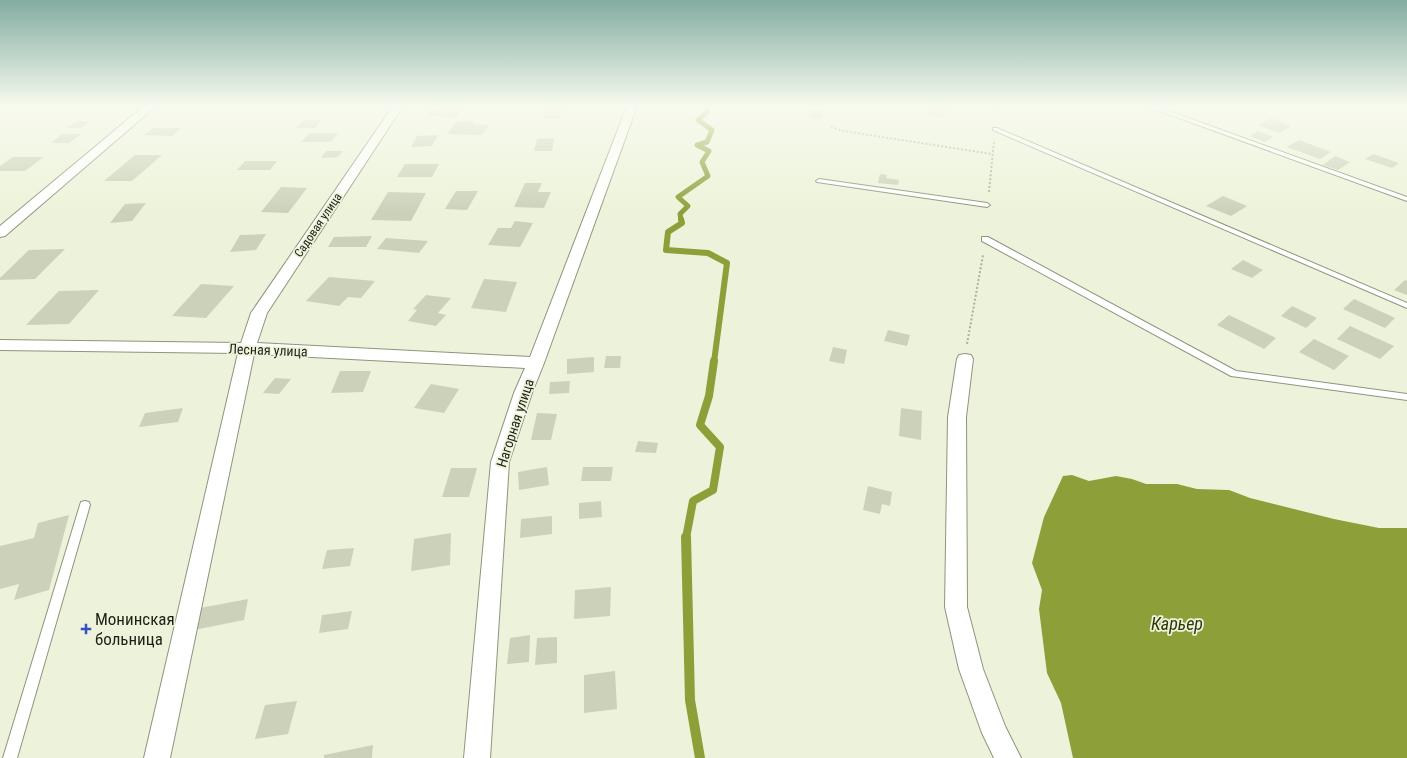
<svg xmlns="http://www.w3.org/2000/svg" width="1407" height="758" font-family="'Roboto Condensed',sans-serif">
<rect width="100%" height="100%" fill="#edf3da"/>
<polygon fill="#8c9f39" points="1072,475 1089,481 1116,476 1132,479 1146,484 1177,484 1197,489 1229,490 1250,498 1334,519 1379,528 1407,528 1407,758 1073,758 1061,703 1047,673 1039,609 1042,590 1032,563 1044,517 1063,476"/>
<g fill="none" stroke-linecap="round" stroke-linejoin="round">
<polyline stroke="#8c9f39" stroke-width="5" points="681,220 680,214 688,206 678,197 708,176 702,162 709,151 697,145 707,142 712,130 698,120 707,112 708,106"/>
<polyline stroke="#8c9f39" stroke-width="6" points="681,219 682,223 668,232 666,250 708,253 727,263 714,362"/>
<polyline stroke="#8c9f39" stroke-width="8" points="686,538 693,501 713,490 720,447 700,425 709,396 714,361"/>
<polyline stroke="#8c9f39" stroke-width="10" points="686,537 690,700 700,758"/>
</g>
<g fill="#ccd2ba">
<polygon points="440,106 457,106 455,109 461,109 457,117 426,116 431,109 439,109"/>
<polygon points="547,106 563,106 559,119 543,118"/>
<polygon points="930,106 945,107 943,117 928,115"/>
<polygon points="812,110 824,112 821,119 808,117"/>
<polygon points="1271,118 1292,126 1279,133 1258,125"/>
<polygon points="303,120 322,120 315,128 296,128"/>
<polygon points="77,121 91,121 80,128 67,128"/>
<polygon points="457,121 474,121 473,124 489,125 482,135 447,134"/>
<polygon points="154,128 181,128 172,136 144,135"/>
<polygon points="1258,131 1273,137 1265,142 1250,136"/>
<polygon points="309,133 338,133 331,142 301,142"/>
<polygon points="62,134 81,134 69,143 51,143"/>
<polygon points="438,135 432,146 411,147 417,136"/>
<polygon points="554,138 552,151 534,151 537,139"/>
<polygon points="1299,140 1331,152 1320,159 1287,147"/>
<polygon points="326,151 343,151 338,157 321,158"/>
<polygon points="1373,154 1399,163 1392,168 1365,159"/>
<polygon points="135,155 162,155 132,181 104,181"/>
<polygon points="1335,156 1350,162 1338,170 1323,165"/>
<polygon points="13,157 44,157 25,171 0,171 0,166"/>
<polygon points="245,161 277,161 270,170 237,170"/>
<polygon points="405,164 439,164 432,177 397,177"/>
<polygon points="880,174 887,175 886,178 899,180 898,185 878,183"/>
<polygon points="525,183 542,183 538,192 551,192 544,208 514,207"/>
<polygon points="281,187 307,188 288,213 261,212"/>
<polygon points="456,191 478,191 467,210 445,209"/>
<polygon points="388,192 426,193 411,221 371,220"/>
<polygon points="1223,196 1247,206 1231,216 1206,206"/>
<polygon points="146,203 132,221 110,223 125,204"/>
<polygon points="515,221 533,223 520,247 488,245 498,228 511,228"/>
<polygon points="266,234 256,250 230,252 240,235"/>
<polygon points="372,236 366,247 328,247 334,237"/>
<polygon points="386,238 428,241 419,253 377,249"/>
<polygon points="65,249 35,279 0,280 0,278 29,250"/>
<polygon points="1243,260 1263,270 1252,278 1231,269"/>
<polygon points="329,277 375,281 361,298 348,297 339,306 306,301"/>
<polygon points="484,279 517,282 506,312 471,308"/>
<polygon points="1405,280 1407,281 1407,295 1394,290"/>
<polygon points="201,284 234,286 206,318 172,316"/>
<polygon points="99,290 69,324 26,325 59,291"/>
<polygon points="426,295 451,298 438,313 446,315 436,326 408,321 417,310 413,309"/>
<polygon points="1354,299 1395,318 1385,328 1343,309"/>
<polygon points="1292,306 1317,318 1306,328 1281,316"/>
<polygon points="1229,315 1276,338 1264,349 1217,325"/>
<polygon points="1350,326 1394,346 1380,359 1337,339"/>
<polygon points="888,330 910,335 907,346 884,341"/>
<polygon points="1314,339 1349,356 1334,370 1299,352"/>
<polygon points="833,347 847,350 844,364 829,361"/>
<polygon points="606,356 621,356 620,368 604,368"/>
<polygon points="594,357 594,372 567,374 567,359"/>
<polygon points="340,371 371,371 363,392 331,393"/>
<polygon points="275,378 291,379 279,394 263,393"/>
<polygon points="570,381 569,393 549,394 550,382"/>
<polygon points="431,384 459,389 444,413 414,408"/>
<polygon points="183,408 178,422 139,427 145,413"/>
<polygon points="901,408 922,411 921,440 899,436"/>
<polygon points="537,413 557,414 551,440 531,440"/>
<polygon points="638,441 658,443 656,453 635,452"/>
<polygon points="547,467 549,485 519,490 518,472"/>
<polygon points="583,467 613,467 611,481 581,481"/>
<polygon points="451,468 477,468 469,497 442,497"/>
<polygon points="868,486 892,492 890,506 882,504 880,514 863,510"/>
<polygon points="601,501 602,517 579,519 579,503"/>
<polygon points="69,515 49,590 14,600 19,584 0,589 0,546 34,538 38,523"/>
<polygon points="552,516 552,534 520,538 521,519"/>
<polygon points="451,533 450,565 411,571 414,539"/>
<polygon points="354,548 350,566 322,569 327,550"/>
<polygon points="611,587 610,616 574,619 575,590"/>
<polygon points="248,599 244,620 194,630 200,608"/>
<polygon points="352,611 348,629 319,633 322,615"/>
<polygon points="530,635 529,662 507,664 510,638"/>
<polygon points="557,637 557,663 535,665 537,638"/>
<polygon points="615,671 617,709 584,713 584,675"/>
<polygon points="297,701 288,734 255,739 265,705"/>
<polygon points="373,745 372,758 324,758 324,755"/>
</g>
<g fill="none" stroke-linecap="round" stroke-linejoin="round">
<defs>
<g id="service">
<polygon points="1146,106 1155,106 1407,197 1407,201"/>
<polygon points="993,128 997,128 1407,303 1407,308 993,130"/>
<polygon points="819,179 987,203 990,205 987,207 817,182 816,181"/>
<polygon points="982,237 988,237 1236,371 1407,394 1407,400 1231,376 982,241"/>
<polygon points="85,501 89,502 90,505 17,758 3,758 80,505 81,502"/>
</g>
<g id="minor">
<polygon points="144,106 156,106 5,236 0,237 0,226"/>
<polygon points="393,106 403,106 267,313 257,343 530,357 627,106 637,106 544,363 532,393 509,462 490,758 464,758 491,462 514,393 525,368 254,354 170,758 144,758 238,353 0,350 0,340 241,343 251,313"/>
<polygon points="965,354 971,355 973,359 966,417 967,607 983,669 1005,726 1021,758 994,758 982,733 959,669 945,607 948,417 957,359 959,355"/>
</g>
</defs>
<use href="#service" stroke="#8e947d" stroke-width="2"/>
<use href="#minor" stroke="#8e947d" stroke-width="2"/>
<g stroke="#acb19d" stroke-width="2" stroke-dasharray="2 2" stroke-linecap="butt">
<polyline points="997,116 999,106"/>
<polyline points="831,127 843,131 992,154"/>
<polyline points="989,192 994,141"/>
<polyline points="967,344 983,255"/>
</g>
<use href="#service" fill="#fff" fill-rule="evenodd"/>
<use href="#minor" fill="#fff" fill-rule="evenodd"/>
</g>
<linearGradient id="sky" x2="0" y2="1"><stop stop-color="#83aca2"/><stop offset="0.5" stop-color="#f7faee"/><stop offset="1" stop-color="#f7faee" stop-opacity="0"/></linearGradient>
<rect width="1407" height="212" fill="url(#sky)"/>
<path fill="#364fc1" stroke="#edf3da" stroke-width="1.5" d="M84 623h4v4h4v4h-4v4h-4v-4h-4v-4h4z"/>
<g text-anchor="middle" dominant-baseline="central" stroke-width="3.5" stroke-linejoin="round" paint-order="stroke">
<g font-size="12" fill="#1e2017" stroke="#edf3da">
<text transform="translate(318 225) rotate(-56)">Садовая улица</text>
</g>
<g font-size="14" fill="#1e2017" stroke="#edf3da">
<text transform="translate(268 350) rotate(2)">Лесная улица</text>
<text transform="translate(515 423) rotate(-72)">Нагорная улица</text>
</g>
<g font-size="17" fill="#1e2017" stroke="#edf3da" text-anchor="start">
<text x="95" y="619">Монинская<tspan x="95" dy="20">больница</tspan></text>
</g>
<g font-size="18" font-style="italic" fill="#2e350a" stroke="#edf3da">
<text x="1177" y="623">Карьер</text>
</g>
</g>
</svg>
